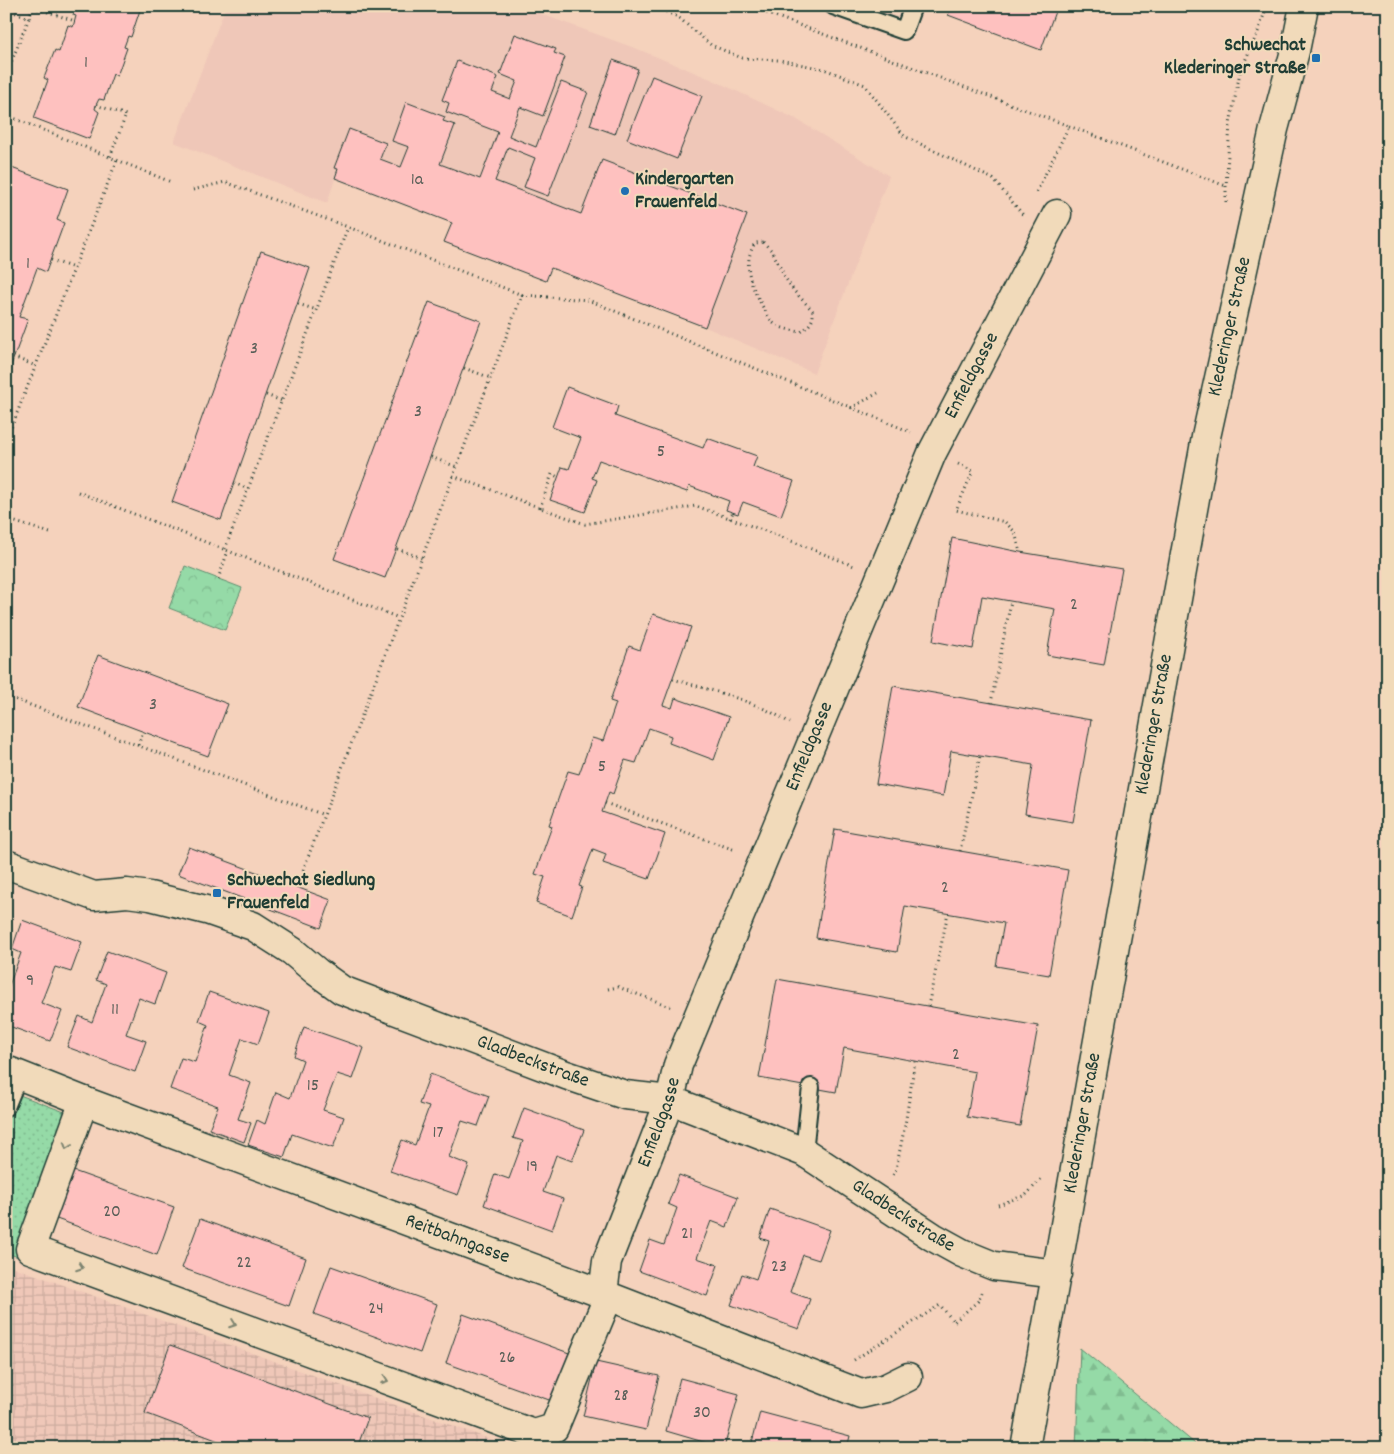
<svg xmlns="http://www.w3.org/2000/svg" width="1394" height="1454" font-family="Dekko,sans-serif">
<defs>
<pattern id="industrial-grid" width="8" height="8" patternUnits="userSpaceOnUse" patternTransform="scale(1.25)"><rect width="8" height="8" fill="#efc7b8"/><path d="M0 4h8M4 0v8" fill="none" stroke="#ccac9f"/></pattern>
<pattern id="grass-dots" width="8" height="8" patternUnits="userSpaceOnUse" patternTransform="scale(1.25)"><rect width="8" height="8" fill="#95daa7"/><path d="M2 2h.1M6 6h.1" fill="none" stroke="#80bc90" stroke-width="1.8" stroke-linecap="round"/></pattern>
<pattern id="forest-firs" width="22" height="20" patternUnits="userSpaceOnUse" patternTransform="scale(1.25)"><rect width="22" height="20" fill="#95daa7"/><path d="M5 1l3.5 6h-7zM16 11l3.5 6h-7z" fill="#80bc90"/></pattern>
<pattern id="park-crowns" width="20" height="18" patternUnits="userSpaceOnUse" patternTransform="scale(1.25)"><rect width="20" height="18" fill="#95daa7"/><path d="M2 6a3 3 0 1 1 6 0M12 15a3 3 0 1 1 6 0" fill="none" stroke="#80bc90"/></pattern>
</defs>
<rect width="100%" height="100%" fill="#f5d2bc"/>
<filter id="ink" filterUnits="userSpaceOnUse"><feTurbulence type="fractalNoise" baseFrequency=".02" numOctaves="2"/><feDisplacementMap in="SourceGraphic" scale="10" xChannelSelector="R" yChannelSelector="G"/><feConvolveMatrix kernelMatrix="1 2 1 2 8 2 1 2 1" color-interpolation-filters="sRGB"/></filter>
<g filter="url(#ink)">
<polygon fill="#efc7b8" points="226,6 519,6 640,50 713,80 796,119 889,176 814,373 705,327 551,268 546,281 444,242 451,223 335,179 327,203 174,142"/>
<polygon fill="url(#industrial-grid)" points="6,1264 19,1269 514,1448 6,1448"/>
<polygon fill="url(#grass-dots)" stroke="#5a8c6e" points="17,1094 75,1116 22,1258 6,1253 6,1124"/>
<polygon fill="url(#forest-firs)" stroke="#5a8c6e" points="1080,1348 1200,1448 1076,1448"/>
<polygon fill="url(#park-crowns)" stroke="#5a8c6e" points="185,566 242,588 225,630 169,608"/>
<g fill="#fec1bf" stroke="#1f3d34">
<polygon points="76,6 139,6 140,10 131,37 128,36 124,47 127,48 117,76 113,74 104,100 99,99 96,105 95,109 99,112 89,139 34,118 48,80 44,78 55,50 59,52 68,25 73,27 76,16 73,15"/>
<polygon points="952,6 1057,6 1041,50 948,15"/>
<polygon points="515,34 556,49 554,53 565,57 543,116 520,107 509,136 536,147 561,82 588,92 548,196 524,187 535,158 508,147 495,181 581,214 602,160 747,215 705,327 551,268 546,281 444,242 452,223 335,178 338,169 334,168 349,129 386,143 380,159 401,167 409,147 392,141 406,102 445,117 443,121 455,125 440,164 480,179 498,132 446,112 449,103 442,100 457,61 498,77 492,92 510,99 517,81 500,74"/>
<polygon points="613,60 638,69 615,134 590,125"/>
<polygon points="652,76 702,96 677,159 627,139"/>
<polygon points="9,167 68,189 57,220 64,223 46,272 37,268 19,317 28,319 10,368 6,367 6,175"/>
<polygon points="261,251 310,268 221,520 172,502"/>
<polygon points="429,302 481,321 385,578 334,559"/>
<polygon points="567,387 618,406 615,416 703,448 707,438 757,456 753,467 794,481 781,516 743,502 738,514 726,510 729,501 689,486 687,492 599,460 592,478 597,480 585,512 550,500 562,467 569,469 581,438 552,427"/>
<polygon points="952,538 1020,552 1122,569 1104,665 1047,655 1055,609 982,596 973,649 933,641"/>
<polygon points="653,614 691,627 663,705 672,708 675,698 729,717 714,760 669,743 671,736 649,728 636,763 625,760 613,794 609,792 602,812 665,834 649,879 603,863 606,854 593,849 579,886 582,887 572,916 536,903 545,877 535,874 552,826 549,825 568,771 579,774 592,738 603,741 616,703 610,701 629,646 640,650"/>
<polygon points="98,655 228,704 208,756 78,707"/>
<polygon points="893,686 1091,720 1073,822 1025,814 1033,765 951,751 943,796 876,784"/>
<polygon points="835,829 1068,870 1049,975 996,966 1004,923 905,906 897,952 816,938"/>
<polygon points="189,847 331,900 321,928 178,874"/>
<polygon points="22,920 82,942 71,972 55,967 41,1003 62,1011 50,1041 6,1025 6,990 7,991 21,953 12,949"/>
<polygon points="107,951 166,973 155,1004 139,998 126,1034 146,1041 135,1072 67,1047 79,1016 92,1022 106,984 96,980"/>
<polygon points="777,979 1038,1026 1020,1126 967,1117 975,1072 844,1048 836,1092 759,1078"/>
<polygon points="209,992 269,1013 258,1044 242,1038 229,1075 251,1083 238,1119 251,1123 244,1142 209,1129 218,1106 170,1089 181,1058 195,1062 208,1025 199,1021"/>
<polygon points="304,1027 364,1048 353,1079 337,1074 323,1110 344,1117 333,1148 292,1134 284,1157 248,1145 257,1120 265,1124 276,1092 290,1098 303,1060 294,1056"/>
<polygon points="430,1074 489,1096 478,1126 462,1121 449,1157 469,1165 458,1195 390,1171 402,1140 415,1145 429,1107 419,1104"/>
<polygon points="524,1108 584,1130 572,1161 556,1155 543,1192 563,1199 552,1230 484,1205 495,1174 509,1179 523,1141 513,1138"/>
<polygon points="68,1169 174,1207 157,1255 51,1217"/>
<polygon points="679,1175 738,1197 727,1227 711,1221 697,1258 718,1265 707,1296 639,1271 650,1240 664,1245 677,1208 668,1204"/>
<polygon points="770,1209 830,1230 819,1260 803,1255 790,1292 810,1299 799,1329 731,1305 742,1274 756,1279 769,1241 760,1238"/>
<polygon points="200,1219 306,1258 289,1306 182,1268"/>
<polygon points="331,1266 437,1304 420,1353 314,1314"/>
<polygon points="463,1314 569,1353 552,1401 446,1363"/>
<polygon points="170,1345 368,1418 357,1448 237,1448 145,1413"/>
<polygon points="596,1362 659,1376 646,1430 583,1416"/>
<polygon points="680,1378 739,1394 724,1448 666,1431"/>
<polygon points="760,1412 850,1436 847,1448 760,1448 751,1446"/>
</g>
<g fill="none" stroke-linecap="round" stroke-linejoin="round">
<defs>
<g id="lane">
<polyline points="833,6 904,31 913,6"/>
<polyline points="6,1107 19,1075"/>
<polyline points="804,1152 811,1087"/>
</g>
<g id="street">
<path id="s1" d="M6,864L94,896L127,893L150,896L210,911L253,926L292,951L317,972L342,990L566,1075L625,1095L670,1100L804,1152L933,1237L962,1253L994,1266L1057,1274"/>
<path id="s2" d="M6,1070L84,1101L603,1294L861,1394L886,1388L908,1377"/>
<path id="s3" d="M84,1101L30,1249L534,1434L554,1428L604,1307L603,1294L607,1261L670,1100L678,1065L932,453L1057,214"/>
</g>
<g id="secondary">
<path id="s4" d="M1025,1448L1206,437L1274,129L1295,51L1304,6"/>
</g>
</defs>
<use href="#lane" stroke="#1f3d34" stroke-width="20"/>
<use href="#street" stroke="#1f3d34" stroke-width="31"/>
<use href="#secondary" stroke="#1f3d34" stroke-width="31"/>
<g stroke="#1f3d34" stroke-width="3" stroke-dasharray="1 4" stroke-linecap="butt">
<polyline points="652,6 678,17 711,45 742,58 779,60 824,69 865,85 904,136 993,179 1024,216"/>
<polyline points="748,6 1069,126 1036,193"/>
<polyline points="33,7 75,21"/>
<polyline points="6,9 29,18 33,6"/>
<polyline points="6,75 29,18"/>
<polyline points="96,105 126,115 110,157"/>
<polyline points="6,115 171,182"/>
<polyline points="1069,126 1226,186"/>
<polyline points="193,190 225,182 348,227 522,295 302,873"/>
<polyline points="1226,202 1226,186 1230,124 1240,72 1258,32 1267,6"/>
<path d="M763,242L772,251L786,279L794,291L813,311C814,321 809,326 801,332C791,330 780,329 772,322C769,318 767,313 764,309C752,288 741,266 755,243Z"/>
<polyline points="51,260 74,268"/>
<polyline points="522,295 588,300 911,432"/>
<polyline points="298,304 317,310"/>
<polyline points="13,357 36,366"/>
<polyline points="464,368 491,378"/>
<polyline points="266,395 282,401"/>
<polyline points="851,408 878,393"/>
<polyline points="6,441 117,160"/>
<polyline points="431,457 457,467"/>
<polyline points="958,464 973,471 956,510 1005,522 1015,532 1020,552"/>
<polyline points="453,476 585,524 696,506 779,536 854,566"/>
<polyline points="234,483 248,489"/>
<polyline points="78,492 399,618"/>
<polyline points="540,508 552,474 558,477"/>
<polyline points="6,519 50,533"/>
<polyline points="730,519 733,512"/>
<polyline points="225,549 348,227"/>
<polyline points="397,549 422,558"/>
<polyline points="218,579 228,551"/>
<path d="M673,679C712,691 755,700 790,723"/>
<polyline points="6,696 324,815"/>
<polyline points="991,703 1011,601"/>
<polyline points="138,745 143,732"/>
<polyline points="605,803 735,850"/>
<polyline points="960,851 980,756"/>
<polyline points="608,989 618,987 672,1007"/>
<polyline points="928,1006 948,913"/>
<polyline points="893,1175 896,1169 905,1125 915,1061"/>
<polyline points="998,1205 1026,1195 1043,1177"/>
<polyline points="854,1360 940,1305 954,1322 978,1301 982,1292"/>
</g>
<use href="#lane" stroke="#f1daba" stroke-width="16"/>
<use href="#street" stroke="#f1daba" stroke-width="28"/>
<use href="#secondary" stroke="#f1daba" stroke-width="28"/>
</g>
<defs><path id="oneway-chevron" d="M-2-3.5L2.5 0L-2 3.5" fill="none" stroke-width="1.6" stroke-linecap="round" stroke-linejoin="round" transform="scale(1.25)"/></defs>
<g stroke="#7d8470">
<use href="#oneway-chevron" transform="translate(67 1146) rotate(110)"/>
<use href="#oneway-chevron" transform="translate(80 1267) rotate(20)"/>
<use href="#oneway-chevron" transform="translate(233 1324) rotate(20)"/>
<use href="#oneway-chevron" transform="translate(385 1380) rotate(20)"/>
</g>
</g>
<g fill="#1f6fb2" stroke="#f1daba" stroke-width="2">
<rect x="1311" y="53" width="10" height="10" rx="2.5"/>
<circle cx="625" cy="191" r="5"/>
<rect x="212" y="888" width="10" height="10" rx="2.5"/>
</g>
<g text-anchor="middle" dominant-baseline="central" stroke-width="4" stroke-linejoin="round" paint-order="stroke">
<g font-size="18" fill="#575e57">
<text x="86" y="63">1</text>
<text x="417" y="180">1a</text>
<text x="28" y="264">1</text>
<text x="254" y="349">3</text>
<text x="418" y="412">3</text>
<text x="661" y="452">5</text>
<text x="1074" y="605">2</text>
<text x="153" y="705">3</text>
<text x="602" y="767">5</text>
<text x="945" y="888">2</text>
<text x="30" y="981">9</text>
<text x="115" y="1010">11</text>
<text x="956" y="1055">2</text>
<text x="313" y="1086">15</text>
<text x="438" y="1133">17</text>
<text x="532" y="1167">19</text>
<text x="112" y="1212">20</text>
<text x="687" y="1234">21</text>
<text x="244" y="1263">22</text>
<text x="779" y="1267">23</text>
<text x="376" y="1309">24</text>
<text x="507" y="1358">26</text>
<text x="621" y="1396">28</text>
<text x="702" y="1413">30</text>
</g>
<g font-size="20" font-weight="bold" fill="#1f3d34" stroke="#f1daba" text-anchor="start">
<text x="1306" y="46" text-anchor="end">Schwechat<tspan x="1306" dy="23">Klederinger Straße</tspan></text>
<text x="635" y="180">Kindergarten<tspan x="635" dy="23">Frauenfeld</tspan></text>
<text x="227" y="881">Schwechat Siedlung<tspan x="227" dy="23">Frauenfeld</tspan></text>
</g>
<g font-size="20" fill="#1f3d34" stroke="#f1daba">
<text stroke="none"><textPath href="#s4" startOffset="1140">Klederinger Straße</textPath></text>
<text stroke="none"><textPath href="#s3" startOffset="1851">Enfieldgasse</textPath></text>
<text stroke="none"><textPath href="#s4" startOffset="735">Klederinger Straße</textPath></text>
<text stroke="none"><textPath href="#s3" startOffset="1446">Enfieldgasse</textPath></text>
<text stroke="none"><textPath href="#s1" startOffset="571">Gladbeckstraße</textPath></text>
<text stroke="none"><textPath href="#s3" startOffset="1041">Enfieldgasse</textPath></text>
<text stroke="none"><textPath href="#s4" startOffset="330">Klederinger Straße</textPath></text>
<text stroke="none"><textPath href="#s1" startOffset="976">Gladbeckstraße</textPath></text>
<text stroke="none"><textPath href="#s2" startOffset="482">Reitbahngasse</textPath></text>
</g>
</g>
<rect width="1394" height="1454" fill="none" stroke="#f1daba" stroke-width="25"/>
<rect x="12" y="12" width="1369" height="1429" fill="none" stroke="#1f3d34" stroke-width="2" filter="url(#ink)"/>
</svg>
